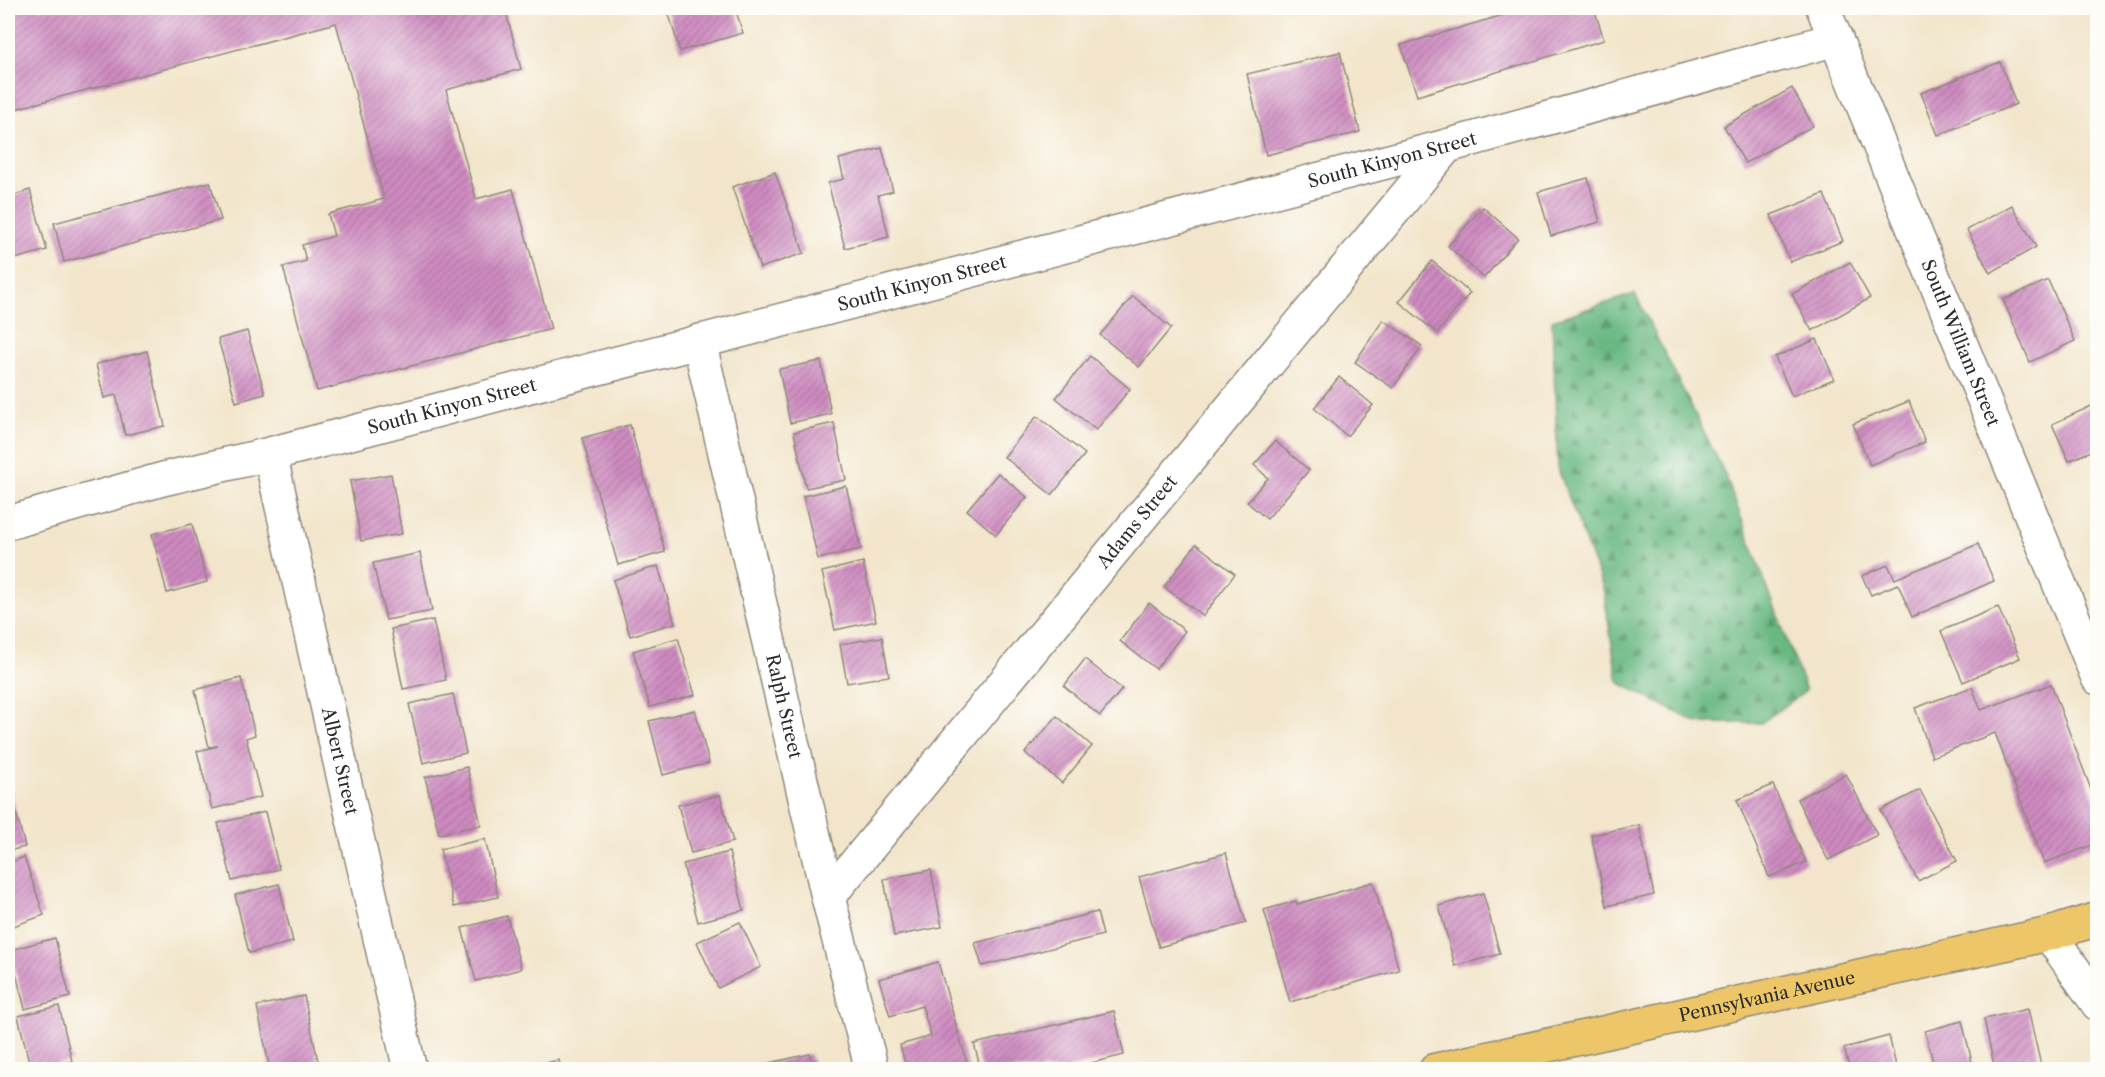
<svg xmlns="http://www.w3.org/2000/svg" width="2105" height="1077" font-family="'Libre Caslon Text',serif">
<defs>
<pattern id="forest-firs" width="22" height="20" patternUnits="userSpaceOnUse" patternTransform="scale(1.5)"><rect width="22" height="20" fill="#6bb983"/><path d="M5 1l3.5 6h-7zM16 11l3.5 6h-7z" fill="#58976b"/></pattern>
<pattern id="building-hatch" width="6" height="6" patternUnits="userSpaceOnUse" patternTransform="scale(1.5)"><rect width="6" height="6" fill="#cf8bc1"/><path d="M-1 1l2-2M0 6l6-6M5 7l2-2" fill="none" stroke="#a8729d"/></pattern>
</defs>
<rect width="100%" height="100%" fill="#fdfcf7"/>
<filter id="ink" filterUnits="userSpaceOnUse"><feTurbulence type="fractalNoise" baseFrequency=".0167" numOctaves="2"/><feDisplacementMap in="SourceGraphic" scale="12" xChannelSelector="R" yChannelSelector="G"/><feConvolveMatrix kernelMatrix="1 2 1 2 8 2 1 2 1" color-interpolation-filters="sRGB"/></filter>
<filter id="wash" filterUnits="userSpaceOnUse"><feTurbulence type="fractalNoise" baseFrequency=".008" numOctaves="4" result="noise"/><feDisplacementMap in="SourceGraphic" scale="24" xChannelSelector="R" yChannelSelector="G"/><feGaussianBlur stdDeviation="1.35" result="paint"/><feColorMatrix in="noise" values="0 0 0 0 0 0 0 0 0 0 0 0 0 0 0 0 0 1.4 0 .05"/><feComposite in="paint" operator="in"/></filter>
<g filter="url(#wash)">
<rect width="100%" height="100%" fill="#f2e5cb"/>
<polygon fill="url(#forest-firs)" stroke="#4b7257" stroke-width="1.5" points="1635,294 1724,472 1806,691 1761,723 1697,723 1618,682 1603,588 1558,469 1552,320"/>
<g id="blocks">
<g fill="url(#building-hatch)">
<polygon points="8,8 505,8 521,69 446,90 476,199 513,189 551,329 317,391 283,267 306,261 302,245 334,236 328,214 384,199 336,23 8,111"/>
<polygon points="667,8 735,8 743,33 680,51"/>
<polygon points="1527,8 1594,8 1604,40 1417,96 1401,45"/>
<polygon points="1873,8 1890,8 1877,15"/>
<polygon points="1340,52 1360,132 1266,155 1247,74"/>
<polygon points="2000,62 2016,104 1938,135 1921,93"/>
<polygon points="1792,88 1813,126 1745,163 1724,126"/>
<polygon points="882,148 893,191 878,195 889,237 845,248 828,183 844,179 839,159"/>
<polygon points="775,172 804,253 760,268 732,187"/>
<polygon points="1588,178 1600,222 1551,236 1538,192"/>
<polygon points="210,182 221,220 64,262 54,223"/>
<polygon points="30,190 47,250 8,261 8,197"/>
<polygon points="1824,194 1843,241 1790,262 1771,215"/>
<polygon points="2012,205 2036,247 1990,273 1967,230"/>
<polygon points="1483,207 1518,238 1484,278 1448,246"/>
<polygon points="1432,261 1470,293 1437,333 1399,302"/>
<polygon points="1850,262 1870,298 1812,331 1792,294"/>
<polygon points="2048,280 2075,341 2030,362 2003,300"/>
<polygon points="1133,296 1171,328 1139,367 1100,335"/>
<polygon points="1383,320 1422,346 1393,388 1355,362"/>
<polygon points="247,331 265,394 236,402 218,339"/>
<polygon points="1817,339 1834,379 1792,396 1775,357"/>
<polygon points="147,351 165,426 125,435 116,395 104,398 96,364"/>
<polygon points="1090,356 1130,389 1096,430 1056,398"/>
<polygon points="821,361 831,414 790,423 779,369"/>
<polygon points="1339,377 1373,405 1347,436 1314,408"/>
<polygon points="1909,401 1925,442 1870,465 1853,424"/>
<polygon points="2098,403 2098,448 2069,461 2052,424"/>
<polygon points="1037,416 1085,454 1052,495 1004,457"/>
<polygon points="834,423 846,480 806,488 794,432"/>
<polygon points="630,425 665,552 618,565 582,438"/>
<polygon points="1275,441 1309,470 1267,519 1247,502 1268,478 1254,465"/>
<polygon points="998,473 1027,497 996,535 967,510"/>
<polygon points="391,474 402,534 361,541 350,481"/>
<polygon points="846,486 861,549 818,559 803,496"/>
<polygon points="192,524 207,582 167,593 152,534"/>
<polygon points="1196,544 1235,574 1203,616 1164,587"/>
<polygon points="1978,544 1994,581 1912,617 1898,584 1871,595 1862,576 1888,565 1895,579"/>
<polygon points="420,553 432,611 386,620 373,563"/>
<polygon points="863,562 876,621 835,630 822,572"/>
<polygon points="658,566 675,623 630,636 613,580"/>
<polygon points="1149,603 1185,631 1156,669 1120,641"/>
<polygon points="1998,607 2020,658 1963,682 1941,631"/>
<polygon points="433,620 446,680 403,689 391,629"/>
<polygon points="882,637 889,676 847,683 840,644"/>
<polygon points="678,638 695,695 650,707 633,651"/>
<polygon points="1085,659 1122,689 1100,716 1064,686"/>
<polygon points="241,678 255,735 246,738 261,797 212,809 197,751 218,746 209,747 195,690"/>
<polygon points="2051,684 2098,808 2098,843 2044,863 1995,733 1932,757 1915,708 1972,687 1981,710"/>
<polygon points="453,694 466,753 423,763 409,704"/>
<polygon points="695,710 709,763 663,775 649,721"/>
<polygon points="1057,716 1092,746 1062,783 1025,753"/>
<polygon points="467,767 481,825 439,834 425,777"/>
<polygon points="1846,774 1877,835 1828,860 1797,799"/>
<polygon points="1773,785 1806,862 1769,877 1737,800"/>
<polygon points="10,789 25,847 8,851 8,790"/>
<polygon points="1920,790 1957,861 1918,881 1881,810"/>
<polygon points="720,795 733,842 691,853 678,805"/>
<polygon points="265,812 279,869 232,881 218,823"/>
<polygon points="1639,825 1654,895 1607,906 1591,835"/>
<polygon points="485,839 498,897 454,907 440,849"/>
<polygon points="729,852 744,910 698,922 683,864"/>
<polygon points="1226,853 1246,923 1159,947 1139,877"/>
<polygon points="24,857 44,915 8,928 8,863"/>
<polygon points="931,870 942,927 894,936 884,879"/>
<polygon points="1373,882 1399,970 1290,1002 1264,910 1296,901 1297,904"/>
<polygon points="279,884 293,942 249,953 235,895"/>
<polygon points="1483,893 1500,954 1455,966 1439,906"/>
<polygon points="1097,912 1103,935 982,966 975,943"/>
<polygon points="507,916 521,969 476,981 462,928"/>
<polygon points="740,922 761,967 718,988 697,942"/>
<polygon points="55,938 70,997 25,1009 10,950"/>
<polygon points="938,962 969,1070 907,1070 900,1045 931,1036 922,1006 890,1016 879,979"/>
<polygon points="304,996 320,1070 270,1070 257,1006"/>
<polygon points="59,1006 72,1061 31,1070 18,1016"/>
<polygon points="2028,1009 2042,1070 1995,1070 1984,1019"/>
<polygon points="1114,1011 1124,1055 1063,1070 981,1070 974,1044"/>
<polygon points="1962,1021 1974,1070 1935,1070 1925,1031"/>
<polygon points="1889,1036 1897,1070 1850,1070 1844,1048"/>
<polygon points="810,1054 814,1070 761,1070 760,1065"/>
<polygon points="559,1060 561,1070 527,1070 526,1068"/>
</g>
</g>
</g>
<g filter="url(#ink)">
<use href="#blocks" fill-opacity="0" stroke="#8e887b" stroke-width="1.5"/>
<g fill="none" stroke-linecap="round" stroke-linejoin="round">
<defs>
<g id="minor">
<path id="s1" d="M1823,8L2098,678"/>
<path id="s2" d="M699,341L828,897L872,1070"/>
<path id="s3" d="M270,454L410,1070"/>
<path id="s4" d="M8,523L163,479L270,454L1447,146L1836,39"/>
<path id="s5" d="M828,897L1447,146"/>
<polyline points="2049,934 2098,1004"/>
</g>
<g id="major">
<path id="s6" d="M1436,1070L2049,934L2098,919"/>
</g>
</defs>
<use href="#minor" stroke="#8e887b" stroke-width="36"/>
<use href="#major" stroke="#8e887b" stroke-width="36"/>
<use href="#minor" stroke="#fff" stroke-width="33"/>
<use href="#major" stroke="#ecc669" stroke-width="33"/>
</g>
</g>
<g text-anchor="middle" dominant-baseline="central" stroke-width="6" stroke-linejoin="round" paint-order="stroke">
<g font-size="18" fill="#2b2b2b" stroke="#fdfcf7">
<text stroke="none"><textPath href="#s4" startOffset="1431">South Kinyon Street</textPath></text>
<text stroke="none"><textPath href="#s4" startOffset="945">South Kinyon Street</textPath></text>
<text stroke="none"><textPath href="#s1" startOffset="362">South William Street</textPath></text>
<text stroke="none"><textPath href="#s4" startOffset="459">South Kinyon Street</textPath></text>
<text stroke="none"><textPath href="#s5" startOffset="486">Adams Street</textPath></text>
<text stroke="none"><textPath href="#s2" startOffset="375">Ralph Street</textPath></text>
<text stroke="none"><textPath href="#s3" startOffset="315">Albert Street</textPath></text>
<text stroke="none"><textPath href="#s6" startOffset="339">Pennsylvania Avenue</textPath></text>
</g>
</g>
<rect width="2105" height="1077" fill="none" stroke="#fdfcf7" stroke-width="30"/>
</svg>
